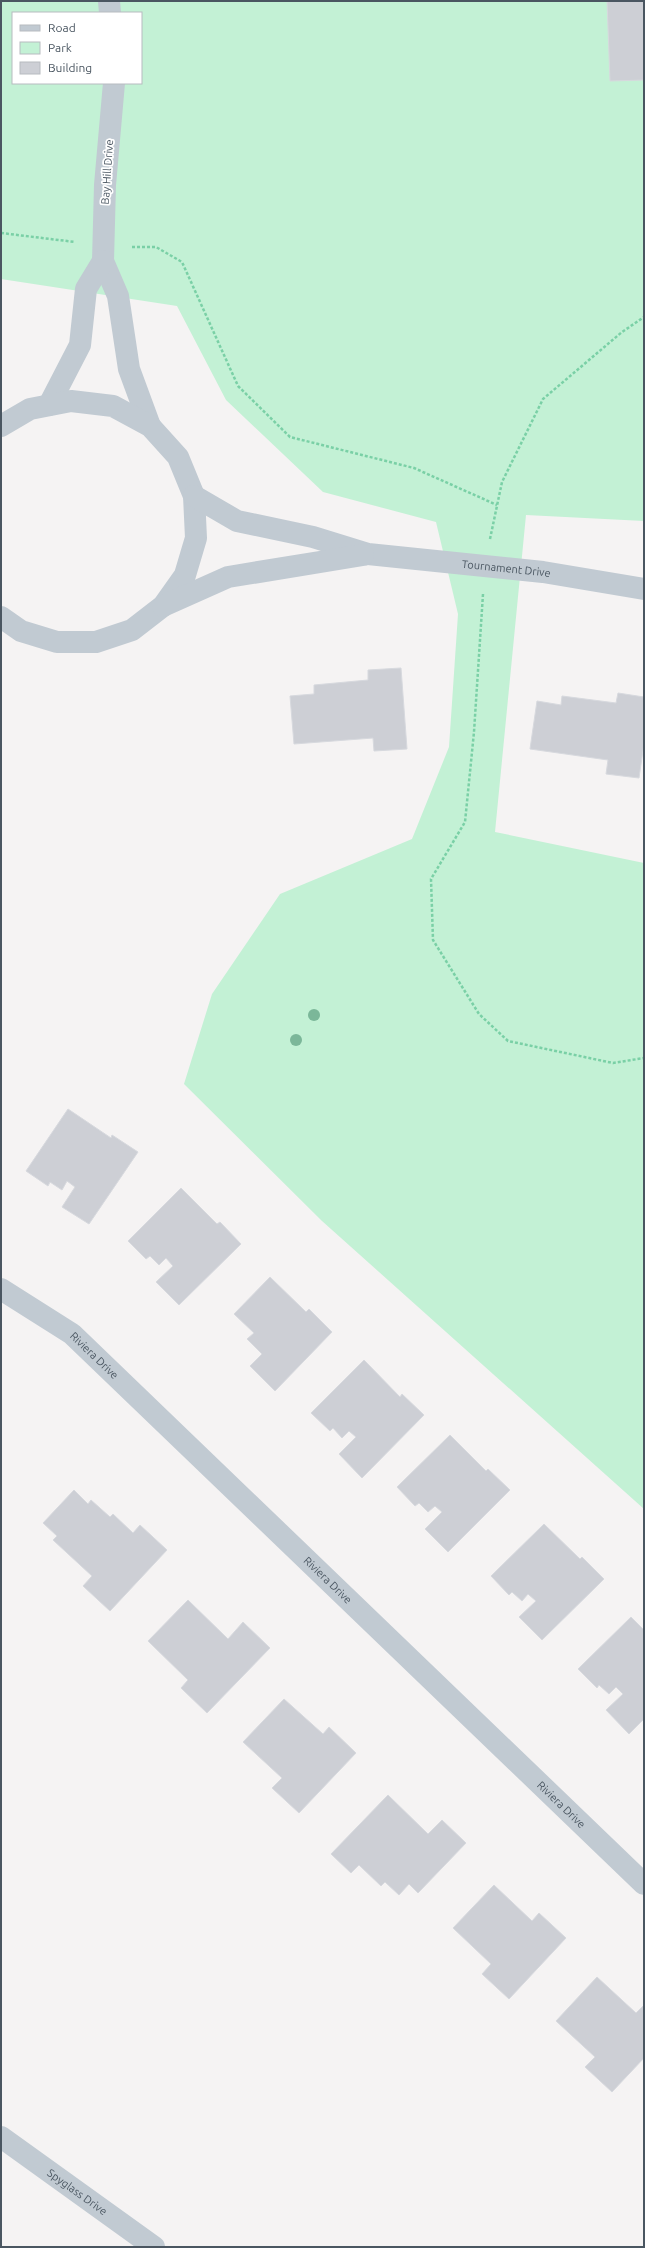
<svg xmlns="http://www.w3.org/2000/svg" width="645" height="2248" font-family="Ubuntu,sans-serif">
<rect width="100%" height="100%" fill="#f5f3f3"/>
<path fill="#c3f1d5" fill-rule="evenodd" d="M1,1H644V521L526,515L495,832L644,863V1509L322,1221L184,1084L212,994L280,894L412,839L449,747L458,614L436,522L323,492L226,400L177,306L1,279ZM13,13H141V83H13Z"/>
<g fill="#cdcfd5" stroke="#d7d9de">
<polygon points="607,1 644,1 644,80 610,81"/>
<polygon points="401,668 407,749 374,751 373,738 294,744 290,696 314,694 314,685 368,680 368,670"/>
<polygon points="618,693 644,697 644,744 639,778 606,774 608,760 530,749 537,701 561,705 562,696 616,703"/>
<polygon points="68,1109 111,1138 112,1135 138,1152 89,1224 62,1207 75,1187 67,1181 62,1190 50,1182 48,1186 26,1171"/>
<polygon points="181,1188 217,1224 220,1222 241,1244 179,1305 156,1282 173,1266 166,1258 159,1265 150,1256 146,1259 128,1241"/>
<polygon points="270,1277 306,1312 309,1309 332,1332 275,1391 250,1366 262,1354 247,1339 254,1333 234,1314"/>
<polygon points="364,1360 400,1397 402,1394 424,1415 362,1478 339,1454 356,1437 349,1431 342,1438 333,1428 330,1431 311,1413"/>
<polygon points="450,1435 486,1471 488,1469 510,1490 448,1552 425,1529 442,1512 435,1506 428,1512 419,1503 415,1506 397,1487"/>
<polygon points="74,1490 88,1504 91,1500 110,1517 113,1514 133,1533 140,1525 167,1550 110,1611 83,1586 92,1576 53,1540 57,1536 43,1523"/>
<polygon points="544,1524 580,1559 582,1557 604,1579 542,1640 519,1617 536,1601 528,1594 522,1601 512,1592 509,1595 491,1576"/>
<polygon points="188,1600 228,1639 243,1622 270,1648 207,1713 181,1688 188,1680 148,1641"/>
<polygon points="631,1617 644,1630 644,1719 629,1734 606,1710 623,1694 616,1687 609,1694 599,1685 597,1688 578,1669"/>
<polygon points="284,1699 323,1734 329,1727 356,1753 299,1813 272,1788 282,1778 243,1742"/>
<polygon points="388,1795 428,1834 442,1820 466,1843 418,1893 409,1884 399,1895 385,1882 381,1886 359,1865 351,1873 331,1854"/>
<polygon points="494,1885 532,1921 539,1913 566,1938 509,1999 482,1974 491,1964 453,1928"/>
<polygon points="597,1977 636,2013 643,2006 644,2008 644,2058 612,2092 585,2067 595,2057 556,2021"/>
</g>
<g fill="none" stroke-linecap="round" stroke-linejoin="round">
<g stroke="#7ad0a6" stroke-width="2.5" stroke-dasharray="3 2" stroke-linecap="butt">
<polyline points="1,233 75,242"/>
<polyline points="132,247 156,247 182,262 238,386 290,437 414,468 497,505"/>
<polyline points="490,539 502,482 543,399 622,332 644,317"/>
<polyline points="483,594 474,732 465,822 431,879 433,940 479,1014 508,1041 613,1063 644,1058"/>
</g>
<g stroke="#c1cad2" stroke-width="22">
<polyline points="109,1 110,13"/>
<polyline points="114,83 105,185 103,261 118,296 129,369 150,426"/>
<polyline points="49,405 80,345 86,289 103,261"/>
<polyline points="1,426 30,409 71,401 113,406 150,426 178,457 194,496 196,538 185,575 163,606 132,630 96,642 57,642 21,631 1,617"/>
<path id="s1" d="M194,496L237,521L313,537L368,554L543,572L644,589"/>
<polyline points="163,606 228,577 363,555"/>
<path id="s2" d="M1,1289L72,1334L644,1884"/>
<path id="s3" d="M1,2137L154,2247"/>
</g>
</g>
<g fill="#7bb799">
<circle cx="314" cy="1015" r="6"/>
<circle cx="296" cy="1040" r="6"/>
</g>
<g text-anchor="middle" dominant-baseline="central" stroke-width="3.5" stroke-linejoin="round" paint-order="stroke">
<g font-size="11" fill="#4a5661" stroke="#fff">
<text transform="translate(107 172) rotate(-86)">Bay Hill Drive</text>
<text stroke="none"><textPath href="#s1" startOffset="324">Tournament Drive</textPath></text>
<text stroke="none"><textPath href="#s2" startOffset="115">Riviera Drive</textPath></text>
<text stroke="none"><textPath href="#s2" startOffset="439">Riviera Drive</textPath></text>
<text stroke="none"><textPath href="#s2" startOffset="763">Riviera Drive</textPath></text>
<text stroke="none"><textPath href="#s3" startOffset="94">Spyglass Drive</textPath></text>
</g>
</g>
<rect width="645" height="2248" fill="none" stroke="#4a5661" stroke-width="4"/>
<rect x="12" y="12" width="130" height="72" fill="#ffffff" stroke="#b7bbc0"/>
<rect x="20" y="25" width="20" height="6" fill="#c1cad2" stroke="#b7bbc0"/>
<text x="48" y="32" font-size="12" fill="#4a5661">Road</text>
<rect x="20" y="42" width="20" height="12" fill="#c3f1d5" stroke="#b7bbc0"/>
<text x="48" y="52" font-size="12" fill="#4a5661">Park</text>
<rect x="20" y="62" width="20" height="12" fill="#cdcfd5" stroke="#b7bbc0"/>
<text x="48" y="72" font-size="12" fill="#4a5661">Building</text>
</svg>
